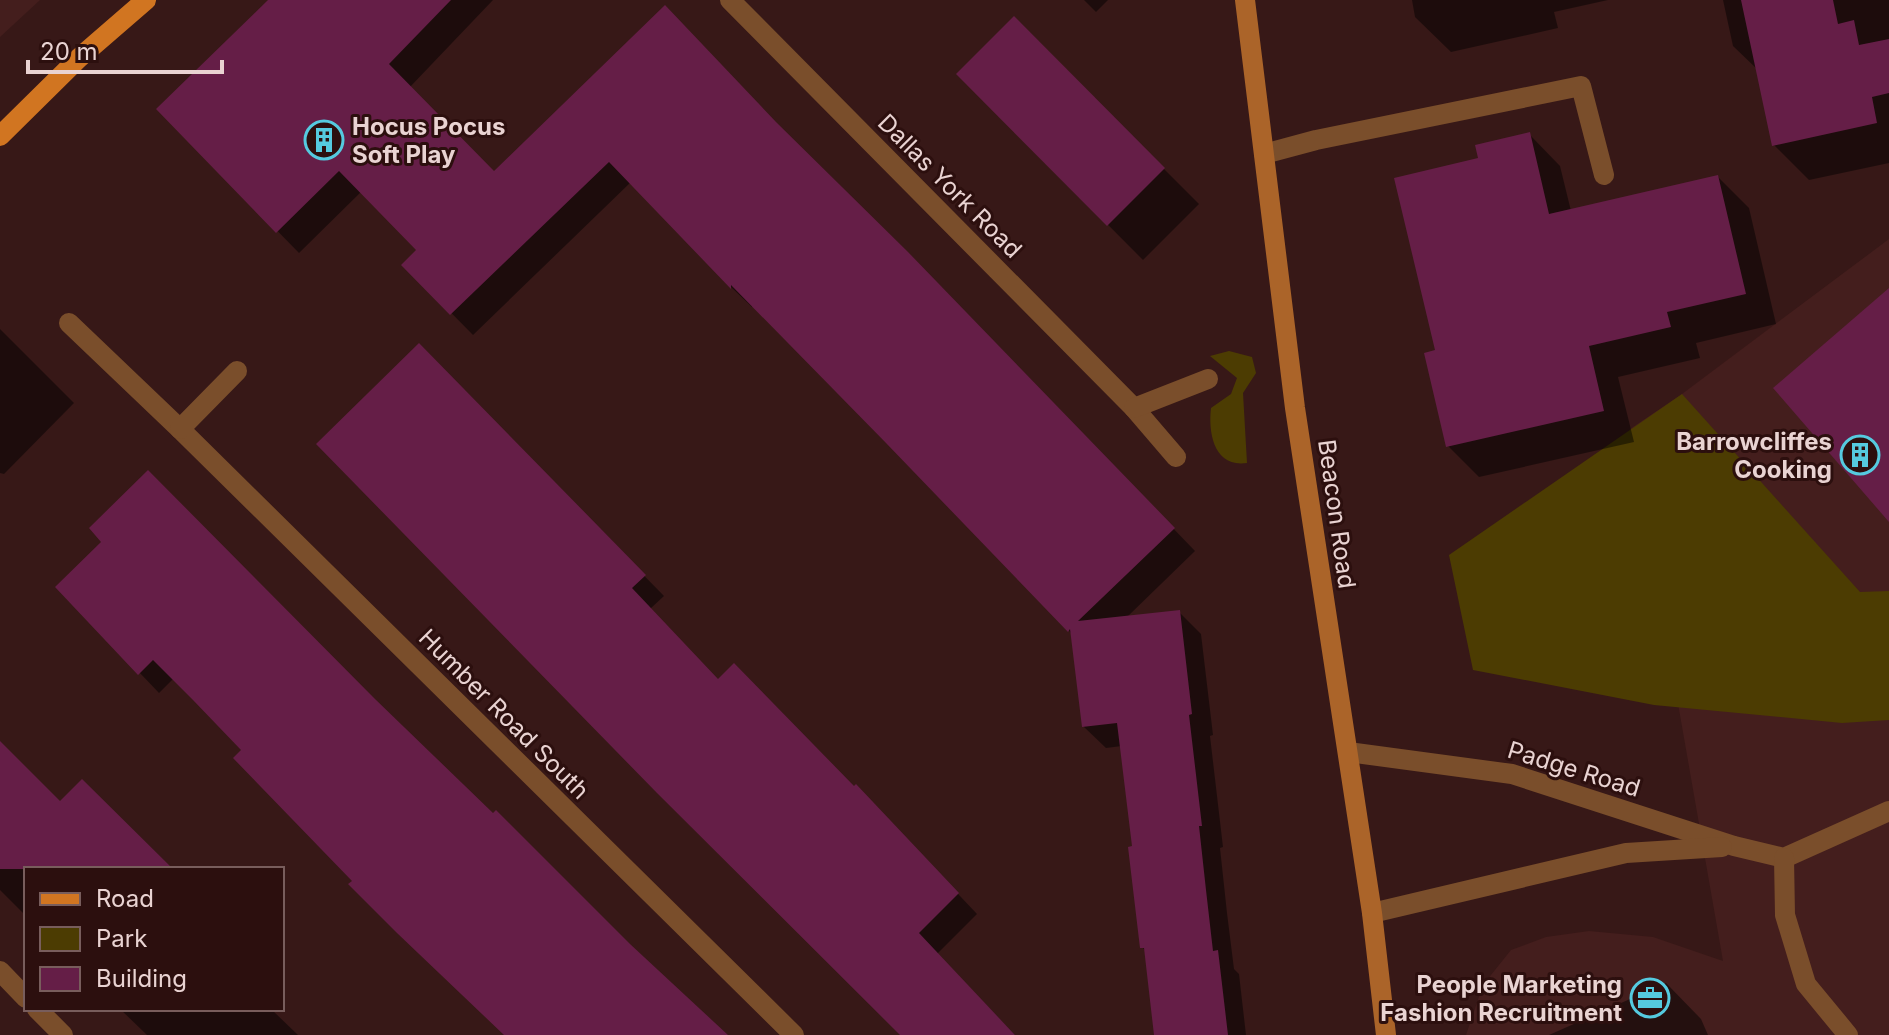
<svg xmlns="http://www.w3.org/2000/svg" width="1889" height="1035" font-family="Inter,sans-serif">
<rect width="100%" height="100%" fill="#371817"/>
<g fill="#441e1d">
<polygon points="0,0 40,0 0,37"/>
<polygon points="1889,239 1889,1035 1466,1035 1483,985 1511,950 1546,937 1589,931 1653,937 1723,961 1630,429 1682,394"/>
</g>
<g fill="#4c3c02">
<path d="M1229,351L1252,357L1256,373L1243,393L1247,463C1214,468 1208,433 1211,408L1231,394L1237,378L1210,356Z"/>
<polygon points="1682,394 1860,592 1889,591 1889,720 1842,723 1654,705 1473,670 1449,555"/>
</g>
<g fill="#0007">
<polygon points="269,0 493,0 410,87 494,174 791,139 930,276 1195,551 1126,618 1179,612 1201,634 1213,735 1210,736 1223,847 1220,848 1227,913 1234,969 1239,974 1246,1035 1157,1035 1147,952 1142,947 1134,848 1122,746 1106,748 1084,727 1073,635 888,441 752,303 752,307 732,288 631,182 473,335 404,265 419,250 362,191 299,253 158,109"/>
<polygon points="1084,0 1108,0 1096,12"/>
<polygon points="1412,0 1608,0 1554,12 1558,28 1451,52 1415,17"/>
<polygon points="1723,0 1889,0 1889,163 1809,180 1774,145 1758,70 1733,46"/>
<polygon points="1014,19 1199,204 1143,260 958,74"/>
<polygon points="1529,134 1560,166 1571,211 1718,177 1749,208 1776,324 1696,343 1700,358 1618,377 1634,442 1479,477 1448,446 1437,352 1481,160"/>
<polygon points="0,329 74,403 4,474 0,473"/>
<polygon points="419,346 664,596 650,609 719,681 875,806 977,914 937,954 1015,1035 921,1035"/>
<polygon points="58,587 379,706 723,1035 517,1035 355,881 244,750 174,678 159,693"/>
<polygon points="0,742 61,804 173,869 26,869 26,916 0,890"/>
<polygon points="1666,983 1701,1019 1708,1035 1549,1035"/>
<polygon points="120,1009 271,1009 298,1035 147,1035"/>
</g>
<g fill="#651e47">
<polygon points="268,0 451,0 389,64 494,171 665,5 776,122 908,252 1175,528 1078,621 1180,610 1192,714 1189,715 1202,826 1199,826 1206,890 1213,951 1218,950 1228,1035 1154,1035 1144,948 1140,948 1128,847 1132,846 1117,723 1082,727 1070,629 1068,632 886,443 731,285 731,289 609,162 450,315 401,265 416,250 339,171 276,233 156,109"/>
<polygon points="1741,0 1833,0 1838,24 1854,20 1859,45 1889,39 1889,93 1872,97 1877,123 1772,146"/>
<polygon points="1014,16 1165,168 1107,226 956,74"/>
<polygon points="1530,132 1549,214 1718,175 1746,294 1667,312 1671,327 1589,346 1604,411 1446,447 1424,353 1435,350 1394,178 1478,158 1475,145"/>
<polygon points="1889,288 1889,522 1773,388"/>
<polygon points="419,343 646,575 632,588 718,679 734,663 854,786 856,784 959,893 919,933 1015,1035 900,1035 657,793 316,444"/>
<polygon points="148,470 375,699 493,813 496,810 630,944 728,1035 504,1035 397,933 348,884 352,881 233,758 241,750 193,700 153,660 138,675 55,587 101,542 89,528"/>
<polygon points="0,741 60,801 82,779 173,869 0,869"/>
</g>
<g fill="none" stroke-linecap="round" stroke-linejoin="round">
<polyline stroke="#7a4e2b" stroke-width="20" points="1264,154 1316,140 1581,86 1604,175"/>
<g stroke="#7a4e2b" stroke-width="20">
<polyline points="730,0 1134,408 1176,457"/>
<polyline points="69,323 180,429 794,1035"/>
<polyline points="1134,408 1208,379"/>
<polyline points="180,429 237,371"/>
<polyline points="1348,752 1512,774 1734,846 1784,858 1889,811"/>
<polyline points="1784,858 1785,915 1806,984 1848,1035"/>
<polyline points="1372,913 1626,853 1722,847"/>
<polyline points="0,971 26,998"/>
<polyline points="37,1009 63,1035"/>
</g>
<polyline stroke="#ab6429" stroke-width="20" points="1245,0 1295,408 1372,913 1386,1035"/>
<polyline stroke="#d17521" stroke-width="20" points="0,136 79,58 146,0"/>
</g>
<defs>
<symbol id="building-ring" viewBox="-11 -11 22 22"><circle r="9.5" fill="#2c0f0e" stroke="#55cadf" stroke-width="1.5"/><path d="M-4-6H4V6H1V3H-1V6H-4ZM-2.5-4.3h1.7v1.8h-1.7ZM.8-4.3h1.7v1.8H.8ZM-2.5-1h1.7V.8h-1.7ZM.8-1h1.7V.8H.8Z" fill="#55cadf"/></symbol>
<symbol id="office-ring" viewBox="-11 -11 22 22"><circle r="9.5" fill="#2c0f0e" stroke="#55cadf" stroke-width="1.5"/><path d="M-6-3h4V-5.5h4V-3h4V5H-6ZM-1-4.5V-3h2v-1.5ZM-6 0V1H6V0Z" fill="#55cadf"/></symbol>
</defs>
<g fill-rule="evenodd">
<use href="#building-ring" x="302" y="118" width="44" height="44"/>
<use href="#building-ring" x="1838" y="433" width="44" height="44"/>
<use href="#office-ring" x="1628" y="976" width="44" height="44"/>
</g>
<g text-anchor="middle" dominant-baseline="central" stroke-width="6" stroke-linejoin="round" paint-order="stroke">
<g font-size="24" font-weight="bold" fill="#e9d3d2" stroke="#2c0f0e" text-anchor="end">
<text x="352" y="126" text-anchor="start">Hocus Pocus<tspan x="352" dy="28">Soft Play</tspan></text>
<text x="1832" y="441">Barrowcliffes<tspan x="1832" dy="28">Cooking</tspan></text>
<text x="1622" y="984">People Marketing<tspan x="1622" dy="28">Fashion Recruitment</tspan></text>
</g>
<g font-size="24" fill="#e9d3d2" stroke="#2c0f0e">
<text transform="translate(950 186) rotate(45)">Dallas York Road</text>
<text transform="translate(1337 514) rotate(82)">Beacon Road</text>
<text transform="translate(504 714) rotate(45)">Humber Road South</text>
<text transform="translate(1574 769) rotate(17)">Padge Road</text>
</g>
</g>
<rect x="24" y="867" width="260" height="144" fill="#2c0f0e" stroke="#785d5c" stroke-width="2"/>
<rect x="40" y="893" width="40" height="12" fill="#d17521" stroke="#785d5c" stroke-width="2"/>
<text x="96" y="907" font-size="24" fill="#e9d3d2">Road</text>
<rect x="40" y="927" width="40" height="24" fill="#4c3c02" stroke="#785d5c" stroke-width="2"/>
<text x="96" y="947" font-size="24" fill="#e9d3d2">Park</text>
<rect x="40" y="967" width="40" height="24" fill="#651e47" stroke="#785d5c" stroke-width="2"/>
<text x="96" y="987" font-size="24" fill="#e9d3d2">Building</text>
<path d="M28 60v12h194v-12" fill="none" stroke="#e9d3d2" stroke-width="4"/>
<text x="40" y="60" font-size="24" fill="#e9d3d2" stroke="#2c0f0e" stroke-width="6" paint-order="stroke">20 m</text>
</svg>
